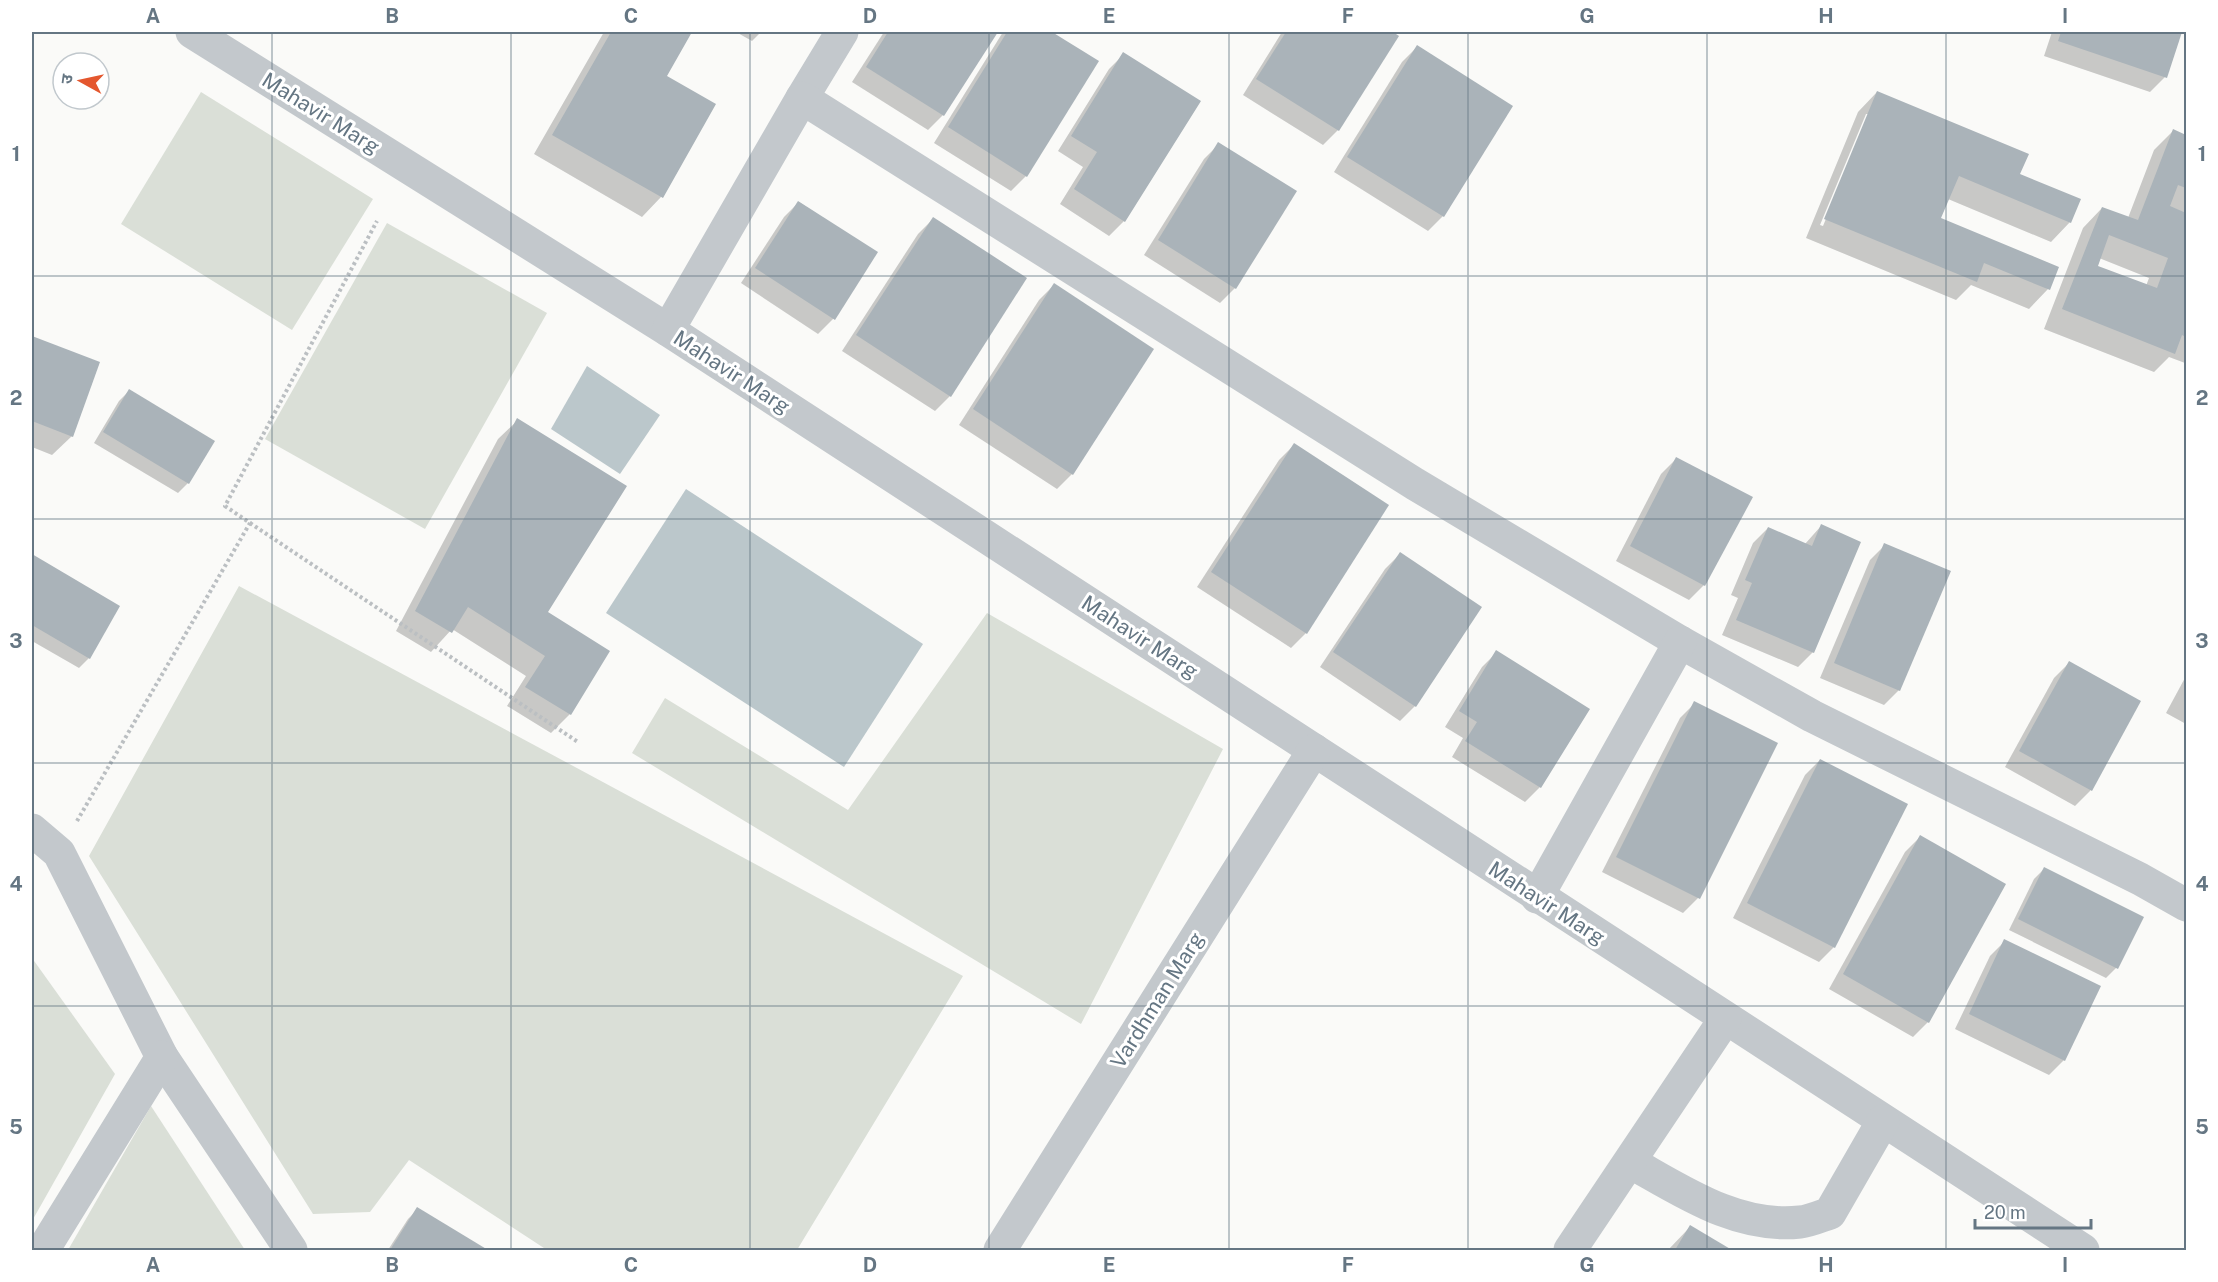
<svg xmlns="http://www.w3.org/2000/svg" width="2218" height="1282" font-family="'Public Sans','Noto Sans Devanagari',sans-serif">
<rect width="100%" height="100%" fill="#fafaf8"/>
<g fill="#dadfd7">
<polygon points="201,92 373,199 292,330 121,224"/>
<polygon points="387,223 547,313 425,529 265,439"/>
<polygon points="239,586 963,976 797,1250 547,1250 409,1160 370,1212 313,1214 89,856"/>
<polygon points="987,613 1223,749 1081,1024 632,753 665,698 848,810"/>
<polygon points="32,958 115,1074 32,1221"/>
<polygon points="151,1106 245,1250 68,1250"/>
</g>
<g fill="#bbc7cb">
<polygon points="587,366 660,415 620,474 551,429"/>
<polygon points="686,489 923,644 844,767 606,613"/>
</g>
<g fill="#0003" fill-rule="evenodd">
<polygon points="604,32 690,32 665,76 714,105 661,197 642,217 534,154"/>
<polygon points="736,32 761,32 752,41"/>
<polygon points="884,32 996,32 943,115 928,130 852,82"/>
<polygon points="1003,32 1049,32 1097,62 1026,176 1011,191 934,143"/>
<polygon points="1282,32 1390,32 1397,36 1338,130 1323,145 1243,95"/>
<polygon points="2052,32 2180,32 2165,77 2150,92 2044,56"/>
<polygon points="1417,47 1443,216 1428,231 1334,172 1402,62"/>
<polygon points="1124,54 1124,221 1109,236 1060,204 1083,167 1058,151 1109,69"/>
<path d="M1877,92L2018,175L2070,222L2051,242L1948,199L1939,219L2048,289L2029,309L1971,285L1956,300L1806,238L1858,112ZM1866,114H1869L1823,226L1820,225Z"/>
<path d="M2173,131L2186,136V361L2185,363L2169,357L2154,372L2044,329L2083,228L2102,208L2128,218L2154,150ZM2099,258L2149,278L2146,286L2096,267Z"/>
<polygon points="1219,144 1295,192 1235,288 1220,303 1144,255 1204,159"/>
<polygon points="799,202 876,253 833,319 818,334 741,283 784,217"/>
<polygon points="933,219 950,396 935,411 842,351 918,234"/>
<polygon points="1054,285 1072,474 1057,489 959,425 1039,300"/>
<polygon points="32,338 99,363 72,436 52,455 32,447"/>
<polygon points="129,391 188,483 178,493 94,443 119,401"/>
<polygon points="518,420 546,613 570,714 551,733 507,706 526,676 452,629 431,652 396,631 498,439"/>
<polygon points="1294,445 1306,633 1291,648 1197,587 1279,460"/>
<polygon points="1676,459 1704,585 1689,600 1616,561 1661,474"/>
<polygon points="1821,526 1813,652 1798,667 1722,635 1738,598 1731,595 1753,543 1768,528 1805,544"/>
<polygon points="1885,545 1899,690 1884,705 1820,678 1870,560"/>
<polygon points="1400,554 1415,706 1400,721 1320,667 1385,569"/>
<polygon points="32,556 118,607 89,658 79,668 32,641"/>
<polygon points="1497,652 1540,787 1525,802 1452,757 1463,738 1445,727 1482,667"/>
<polygon points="2069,663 2139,701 2090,791 2075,806 2005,767 2054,678"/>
<polygon points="2186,676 2186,724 2166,713"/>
<polygon points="1695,703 1698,898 1683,913 1602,872 1680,718"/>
<polygon points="1820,760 1834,947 1819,962 1733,918 1805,775"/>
<polygon points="1920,837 1928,1022 1913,1037 1829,989 1905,852"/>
<polygon points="2044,869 2142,918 2116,968 2106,978 2009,930 2034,879"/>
<polygon points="2005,941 2064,1060 2049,1075 1955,1029 1990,956"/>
<polygon points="418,1209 485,1250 388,1250 408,1219"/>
<polygon points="1690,1227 1729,1250 1668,1250"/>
</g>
<g fill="#aab3b9" fill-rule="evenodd">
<polygon points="611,32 692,32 667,76 716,104 663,198 552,135"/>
<polygon points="888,32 998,32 944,116 866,67"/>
<polygon points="1007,32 1052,32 1099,61 1027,177 948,127"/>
<polygon points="1286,32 1393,32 1399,36 1339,131 1256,79"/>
<polygon points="2061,32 2182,32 2167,78 2058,41"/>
<polygon points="1417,45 1513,106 1444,217 1347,157"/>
<polygon points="1123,52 1201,101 1125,222 1074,189 1097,152 1071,136"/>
<polygon points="1877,91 2029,154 2020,174 2081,199 2071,223 1959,176 1941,218 2059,267 2050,290 1984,263 1977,282 1824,219"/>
<path d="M2173,129L2186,135V188L2178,185L2170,206L2186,213V337L2182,335L2175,354L2062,309L2102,207L2138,220ZM2109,235L2168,258L2157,288L2098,266Z"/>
<polygon points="1218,142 1297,191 1236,289 1158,240"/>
<polygon points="798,201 878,252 835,320 755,268"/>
<polygon points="933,217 1027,278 951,397 856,335"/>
<polygon points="1054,283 1154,349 1073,475 973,409"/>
<polygon points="32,336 100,362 73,437 32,421"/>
<polygon points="129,389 215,441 189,484 103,432"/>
<polygon points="517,418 627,486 548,612 610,651 571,715 525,687 545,656 468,607 452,633 415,611"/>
<polygon points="1294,443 1389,505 1307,634 1211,572"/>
<polygon points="1676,457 1753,497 1705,586 1630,546"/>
<polygon points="1821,524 1861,542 1814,653 1736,620 1752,583 1745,580 1768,527 1812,546"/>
<polygon points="1884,543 1951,571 1900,691 1834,663"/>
<polygon points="1400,552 1482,607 1416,707 1333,652"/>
<polygon points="32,554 120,606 90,659 32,625"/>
<polygon points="1496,650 1590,709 1541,788 1465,741 1477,722 1459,711"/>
<polygon points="2069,661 2141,701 2092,791 2019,751"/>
<polygon points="1694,701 1778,743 1700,899 1616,857"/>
<polygon points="1820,759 1908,804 1835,948 1747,903"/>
<polygon points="1920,835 2006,884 1929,1023 1843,974"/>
<polygon points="2044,867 2144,917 2118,969 2018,919"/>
<polygon points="2004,939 2101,986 2065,1061 1969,1014"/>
<polygon points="417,1207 488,1250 390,1250"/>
<polygon points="1690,1225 1732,1250 1675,1250"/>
</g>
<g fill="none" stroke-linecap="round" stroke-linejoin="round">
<g stroke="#bbbfc2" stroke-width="4" stroke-dasharray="3 3" stroke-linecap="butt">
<polyline points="250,523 578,742"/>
<polyline points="77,821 250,523 225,506 377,221"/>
</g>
<g stroke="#c3c8cc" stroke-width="33">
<polyline points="192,32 668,330 2083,1250"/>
<polyline points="802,98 842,32"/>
<polyline points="668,330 802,98 1415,484 1680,642 1812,716 2140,879 2186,905"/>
<polyline points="32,830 59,853 162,1057 291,1250"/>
<polyline points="1537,897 1680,642"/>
<path d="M1630,1162C1682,1191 1737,1229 1800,1222C1810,1221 1821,1216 1830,1213L1883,1121"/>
<polyline points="43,1250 162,1057"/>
<polyline points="1000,1250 1314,750"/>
<polyline points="1570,1250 1725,1019"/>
</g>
</g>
<path fill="none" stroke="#657683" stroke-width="1.5" stroke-opacity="0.55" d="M272,32V1250M511,32V1250M750,32V1250M989,32V1250M1229,32V1250M1468,32V1250M1707,32V1250M1946,32V1250M32,276H2186M32,519H2186M32,763H2186M32,1006H2186"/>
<g text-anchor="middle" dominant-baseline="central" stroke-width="6" stroke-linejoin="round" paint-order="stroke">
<g font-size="21" fill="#657683" stroke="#fff">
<text transform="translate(321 113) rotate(32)">Mahavir Marg</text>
<text transform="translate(732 372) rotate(33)">Mahavir Marg</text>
<text transform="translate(1140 637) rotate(33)">Mahavir Marg</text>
<text transform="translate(1547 903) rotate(33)">Mahavir Marg</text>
<text transform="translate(1157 1000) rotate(-58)">Vardhman Marg</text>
</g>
</g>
<rect width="2218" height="1282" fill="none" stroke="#ffffff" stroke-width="66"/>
<g transform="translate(81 81) rotate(278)"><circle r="28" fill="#ffffff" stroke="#c1c8cd" stroke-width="1.5"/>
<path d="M0-4.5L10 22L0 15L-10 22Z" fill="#e4572e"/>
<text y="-9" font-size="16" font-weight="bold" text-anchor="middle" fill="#657683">उ</text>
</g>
<path d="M1975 1219v9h116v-9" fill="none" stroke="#657683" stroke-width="3"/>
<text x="1984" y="1219" font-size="18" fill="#657683" stroke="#ffffff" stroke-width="4.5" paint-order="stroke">20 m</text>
<rect x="33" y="33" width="2152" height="1216" fill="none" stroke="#657683" stroke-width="2"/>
<g font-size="20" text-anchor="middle" font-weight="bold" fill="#657683">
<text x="153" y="23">A</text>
<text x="392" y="23">B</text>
<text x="631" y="23">C</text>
<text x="870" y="23">D</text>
<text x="1109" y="23">E</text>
<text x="1348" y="23">F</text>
<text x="1587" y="23">G</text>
<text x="1826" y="23">H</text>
<text x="2065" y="23">I</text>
<text x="16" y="161">1</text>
<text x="2202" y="161">1</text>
<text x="16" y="405">2</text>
<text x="2202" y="405">2</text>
<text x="16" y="648">3</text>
<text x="2202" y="648">3</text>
<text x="16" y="891">4</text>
<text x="2202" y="891">4</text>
<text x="16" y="1134">5</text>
<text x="2202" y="1134">5</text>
<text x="153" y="1272">A</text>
<text x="392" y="1272">B</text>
<text x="631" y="1272">C</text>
<text x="870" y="1272">D</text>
<text x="1109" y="1272">E</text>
<text x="1348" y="1272">F</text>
<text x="1587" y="1272">G</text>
<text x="1826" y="1272">H</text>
<text x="2065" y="1272">I</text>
</g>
</svg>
